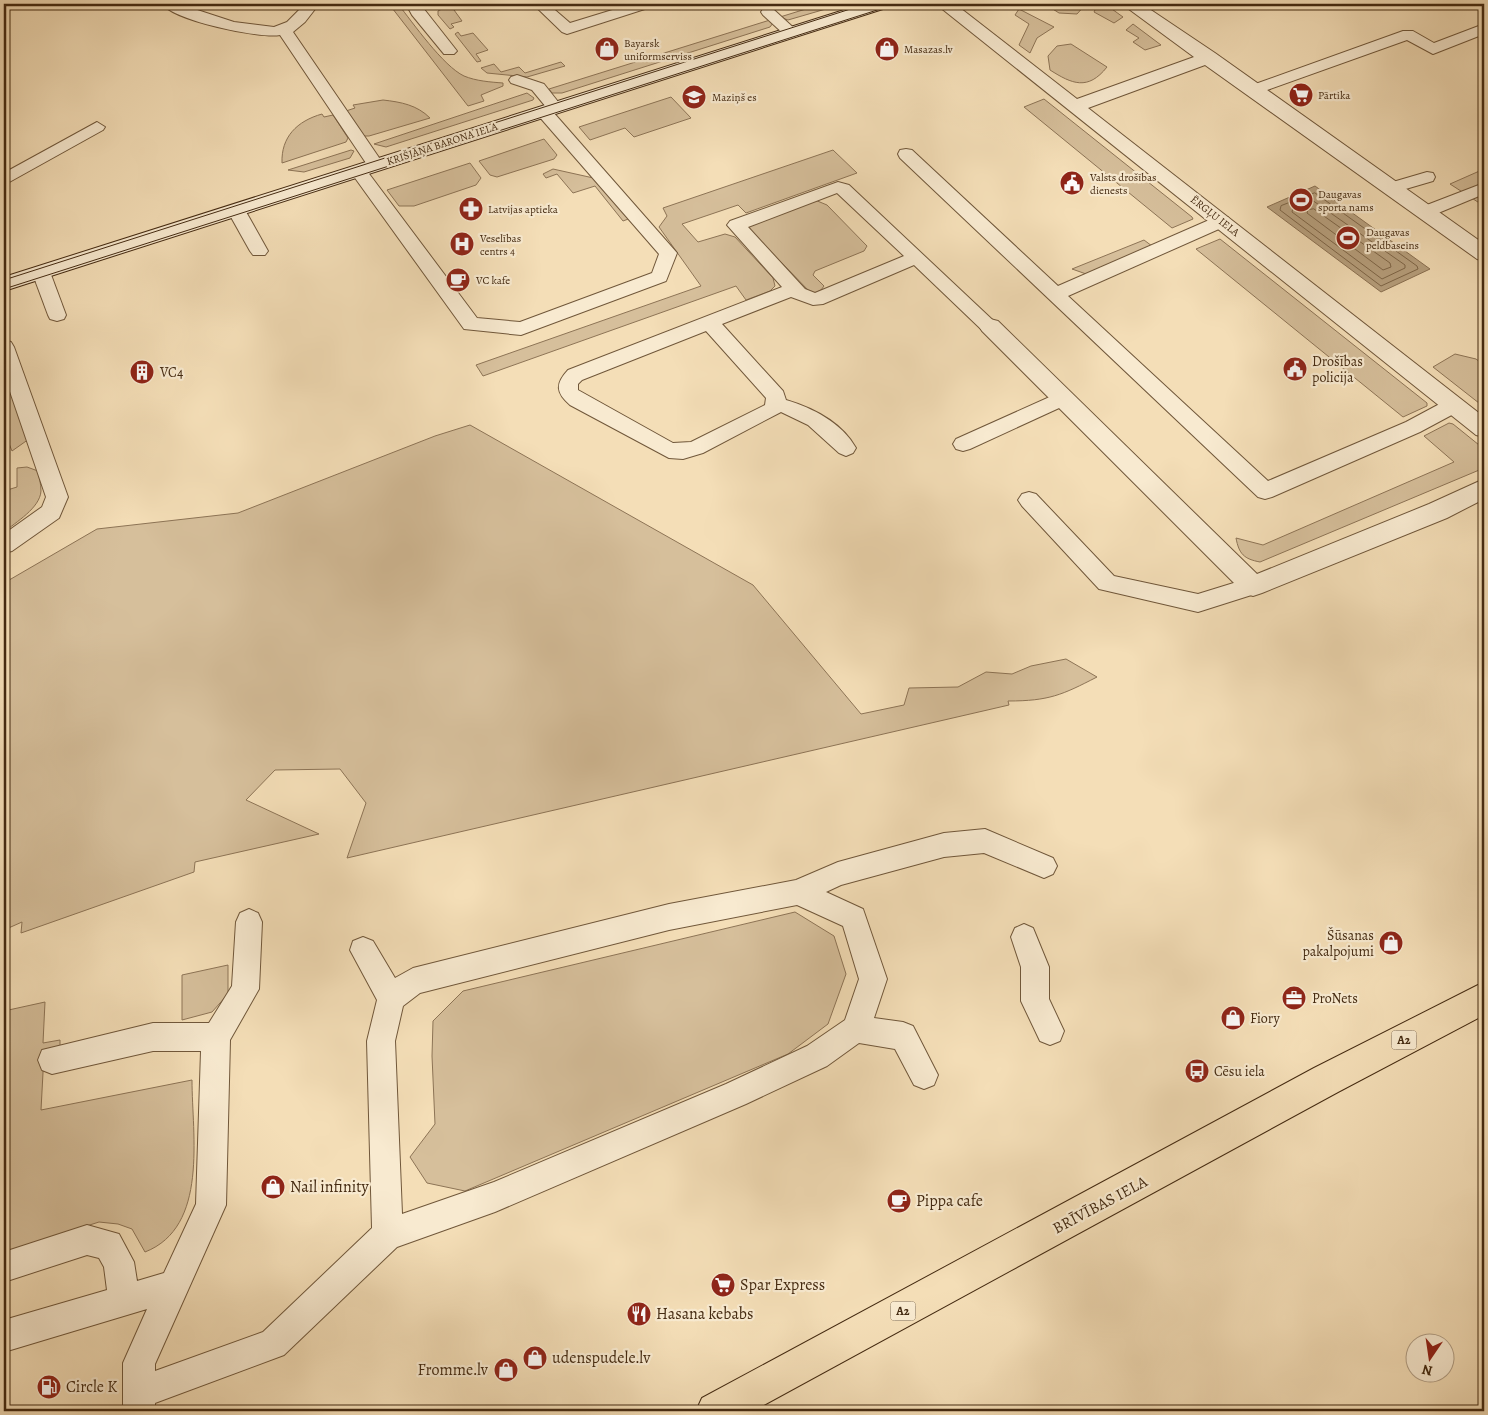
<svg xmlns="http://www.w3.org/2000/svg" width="1488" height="1415" font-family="Alegreya,serif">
<rect width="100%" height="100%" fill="#f4deb7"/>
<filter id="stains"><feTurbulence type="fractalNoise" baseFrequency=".004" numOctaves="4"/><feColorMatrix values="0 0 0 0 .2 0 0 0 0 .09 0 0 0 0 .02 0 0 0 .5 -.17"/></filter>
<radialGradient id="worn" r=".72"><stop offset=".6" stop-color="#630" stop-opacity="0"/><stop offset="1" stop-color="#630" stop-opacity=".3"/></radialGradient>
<g fill="#d6bf9b" stroke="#8d7456">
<path d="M389,4H398C413,23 443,66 464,76C476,81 490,82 503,83V86L481,95L484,101L468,106Z"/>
<polygon points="451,4 468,6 454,10 462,21 451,24 454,27 450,29 438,15 438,11"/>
<polygon points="822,4 843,4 788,20 780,17"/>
<polygon points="1045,4 1086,4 1077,14 1059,13"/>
<polygon points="1098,4 1105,4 1123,17 1114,23 1094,12"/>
<polygon points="1019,9 1054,27 1037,38 1030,53 1019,45 1029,24 1015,15"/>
<polygon points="770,20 773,23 770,27 562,93 552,93 549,89"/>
<polygon points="1133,24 1161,45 1145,50 1133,42 1139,38 1126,30"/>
<polygon points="458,32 461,36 473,33 488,50 476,54 481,61 477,62 455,34"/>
<path d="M1071,44L1107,67C1088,91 1072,84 1050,70L1048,56L1057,46Z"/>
<polygon points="561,62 565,66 527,77 487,73 481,68 494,64 501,72 519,67 525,73"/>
<polygon points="527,93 534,98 533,100 386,147 374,144"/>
<polygon points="671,97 691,118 634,137 625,128 590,140 579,127"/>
<polygon points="1044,99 1192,217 1193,219 1172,228 1024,107"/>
<path d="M383,100C401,102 417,105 430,118L369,136H364L346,111L355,108L353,105Z"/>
<path d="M322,114L324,117L333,115L348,138L346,142L282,163C281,137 297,121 322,114Z"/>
<polygon points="544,139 557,155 554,159 497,177 490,175 479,161"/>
<polygon points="351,150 354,151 350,158 304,172 288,170"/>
<polygon points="833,150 857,173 746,213 738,205 682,224 698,242 725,234 735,237 773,278 775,286 770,291 746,300 736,286 483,376 476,365 701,286 659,227 667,216 663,208"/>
<polygon points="470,163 481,178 476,185 414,206 399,206 387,190"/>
<polygon points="553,169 598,179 631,218 623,221 595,186 573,193 557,174 546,178 543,174"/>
<polygon points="1484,169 1484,206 1450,184"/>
<polygon points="815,200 827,205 867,246 864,251 815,271 813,275 824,286 821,290 815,293 809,291 750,230 749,225"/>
<polygon points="1220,239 1427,403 1427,406 1403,417 1196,249"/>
<polygon points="1144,240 1152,246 1089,275 1072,269"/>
<polygon points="1455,354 1476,359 1484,365 1484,407 1433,367"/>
<polygon points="4,386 13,390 29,439 12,451 4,431"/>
<path d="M1449,423L1453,424L1484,449V468L1260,562C1244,559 1239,554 1236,538L1263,545L1454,462L1424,436Z"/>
<path d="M470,425L753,585L861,714L904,705L909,688L958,687L986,672L1012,674L1031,666L1066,659L1097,677C1062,695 1049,701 1008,701L1009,705L347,858L366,803L340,769L275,770L246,800L319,834L195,862L194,872L21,933L22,922L4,930V583L97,529L238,513L435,436Z"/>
<path d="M27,467L38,471C39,477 41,484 41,491C40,508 16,522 4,532V491L17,487V468Z"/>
<polygon points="795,912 834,936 846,974 828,1024 788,1054 465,1191 427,1183 410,1157 435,1124 432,1056 433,1021 463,991"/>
<polygon points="228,965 228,994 212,1012 182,1020 182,975"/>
<path d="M45,1002L43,1043L60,1040V1050L44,1054L41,1110L192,1080C192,1135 209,1227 145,1252L132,1229L118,1224L99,1222L11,1250L4,1249V1011Z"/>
</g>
<polygon fill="#b8a17f" stroke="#8a7153" points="1315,186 1430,269 1381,292 1267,207"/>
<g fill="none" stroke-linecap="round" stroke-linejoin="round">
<g stroke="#7e6648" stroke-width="1">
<polygon points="1315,193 1417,266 1418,269 1381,286 1280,210 1281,206"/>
<polygon points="1312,200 1405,265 1405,268 1382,279 1292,212 1293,208"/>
<polygon points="1314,209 1390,263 1391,267 1383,270 1307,213 1308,210"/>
</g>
<defs>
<g id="lane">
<path d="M163,4H179L234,22L274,27L287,22L305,4H319L305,22L293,32L384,165L382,169H370L280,35C260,39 172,20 163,4Z"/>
<polygon points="406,4 420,4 457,51 454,54 444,54 412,15"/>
<polygon points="533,4 548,4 570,23 632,4 653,4 651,7 567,34 562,32"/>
<polygon points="768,8 773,9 796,30 799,33 796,36 786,36 763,15 761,12 763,9"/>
<polygon points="1484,24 1484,34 1433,54 1407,40 1259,93 1247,93 1245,90 1247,87 1403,31 1413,31 1434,43"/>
<polygon points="517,75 544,84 563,108 561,111 553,112 677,253 666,281 521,335 464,329 350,171 352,167 364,167 477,318 520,322 652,273 659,254 537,114 535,111 537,108 546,107 532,90 511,83 509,80 511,77"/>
<polygon points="97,122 105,127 103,130 4,185 4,173"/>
<polygon points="906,149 912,150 1058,286 1216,217 1228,217 1231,221 1228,225 1068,296 1268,481 1406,422 1447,400 1454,398 1461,400 1464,405 1461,410 1420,432 1272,497 1265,499 1258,497 900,158 898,154 900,150"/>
<polygon points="1427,172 1433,173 1435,177 1433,181 1392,193 1386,192 1383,188 1386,184"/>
<path d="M838,182L849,185L999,326L997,331L990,332L983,331L914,265L823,304L813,305L791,297L722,324L783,391L786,400C813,408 842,423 856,448L853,453L846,456L839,453L808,425L781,412L703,453L683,459L669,458L570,405C556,393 555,384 568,370L782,287L727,225L730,221ZM837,193L904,256L815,293L805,289L748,227ZM706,331L766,398L765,405L691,442L673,443L578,390V384L582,380Z"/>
<polygon points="1484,183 1484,194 1431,216 1419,216 1416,212 1419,208"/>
<polygon points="236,205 242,206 245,210 268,251 265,255 253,255 250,251 227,210 230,206"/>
<polygon points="41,266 47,268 50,272 66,315 64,319 57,321 50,319 48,315 32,272 35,268"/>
<polygon points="4,340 11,342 14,347 68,497 59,518 12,551 4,553 4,534 42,507 46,497 4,374"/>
<polygon points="1063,391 1070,393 1073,398 1070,403 970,449 963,451 956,449 953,444 956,439"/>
<polygon points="1029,492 1036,494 1114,576 1198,594 1253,577 1261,580 1264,586 1261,592 1198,612 1099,589 1022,506 1018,500 1022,494"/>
<path d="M985,829L1053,858L1057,866L1053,874L1044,878L984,853L944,857L841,885L826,892L863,909L887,979L874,1018L903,1022L913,1026L938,1075L934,1085L924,1089L914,1085L895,1049L859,1043L827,1066L746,1104L495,1212L397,1247L284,1355L155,1403V1411H123V1363L147,1309L4,1352V1320L107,1290L104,1267L99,1258L87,1255L4,1282V1252L87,1225L119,1234L134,1262L137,1281L164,1273L196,1204L201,1051H153L52,1074L42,1070L38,1060L42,1050L153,1023H209L232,986L236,922L240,913L249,909L258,913L262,922L259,989L230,1040L226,1205L155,1364V1371L263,1332L372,1228L367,1041L377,1000L350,950L353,941L363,937L373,941L395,978L413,968L669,904L796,880L838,862L944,833ZM797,905L843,926L859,979L845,1020L807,1046L726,1084L494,1182L402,1214L395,1041L403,1006L420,993L669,930Z"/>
<polygon points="1024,924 1033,928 1049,967 1049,999 1064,1031 1060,1041 1050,1045 1040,1041 1021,1001 1021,967 1011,937 1015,928"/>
</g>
<g id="street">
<polygon points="936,4 955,4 1077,99 1194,57 1122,4 1142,4 1215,53 1484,244 1484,261 1477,259 1205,65 1088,108 1484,417 1484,437 1476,435"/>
<polygon points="990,319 998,321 1257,574 1429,504 1484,479 1484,499 1447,518 1262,593 1253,596 1244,593 982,331 979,326 982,321"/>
</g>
<polygon id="secondary" points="863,4 889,4 886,8 4,291 4,277"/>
<polygon id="highway" points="1484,982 1484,1015 1338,1092 753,1411 696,1411 702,1398 1314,1068"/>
</defs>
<use href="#lane" stroke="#70573a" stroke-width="2"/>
<use href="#street" stroke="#70573a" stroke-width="2"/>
<use href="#secondary" stroke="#442a11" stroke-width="2"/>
<use href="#highway" stroke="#442a11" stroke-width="2"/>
<use href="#lane" fill="#f8ead0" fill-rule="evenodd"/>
<use href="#street" fill="#f8ead0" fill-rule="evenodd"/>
<use href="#secondary" fill="#f8ead0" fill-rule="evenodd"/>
<use href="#highway" fill="#f4deb7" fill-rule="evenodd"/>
<g stroke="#442a11" stroke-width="1">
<polyline points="4,280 866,4"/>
<polyline points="4,289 896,4"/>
</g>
</g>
<defs>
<symbol id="shop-disc" viewBox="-11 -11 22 22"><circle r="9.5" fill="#8f2418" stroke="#f8ead0"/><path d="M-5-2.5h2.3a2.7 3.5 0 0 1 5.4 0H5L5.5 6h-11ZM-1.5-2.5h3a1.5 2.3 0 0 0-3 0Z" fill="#fff"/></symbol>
<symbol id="supermarket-disc" viewBox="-11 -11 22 22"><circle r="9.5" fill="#8f2418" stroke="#f8ead0"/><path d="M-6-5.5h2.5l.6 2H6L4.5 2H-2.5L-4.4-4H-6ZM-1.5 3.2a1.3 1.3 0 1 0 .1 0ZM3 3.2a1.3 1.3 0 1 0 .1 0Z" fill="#fff"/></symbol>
<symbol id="school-disc" viewBox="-11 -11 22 22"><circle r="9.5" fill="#8f2418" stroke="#f8ead0"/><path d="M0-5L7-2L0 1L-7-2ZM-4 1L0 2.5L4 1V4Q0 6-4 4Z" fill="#fff"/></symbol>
<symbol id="civic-disc" viewBox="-11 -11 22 22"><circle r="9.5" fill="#8f2418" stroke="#f8ead0"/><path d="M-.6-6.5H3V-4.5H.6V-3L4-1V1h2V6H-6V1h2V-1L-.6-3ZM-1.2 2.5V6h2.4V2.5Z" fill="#fff"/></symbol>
<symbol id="stadium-disc" viewBox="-11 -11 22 22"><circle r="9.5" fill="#8f2418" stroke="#f8ead0"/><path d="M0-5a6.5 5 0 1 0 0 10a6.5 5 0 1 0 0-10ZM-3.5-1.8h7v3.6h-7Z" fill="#fff"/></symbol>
<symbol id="pharmacy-disc" viewBox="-11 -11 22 22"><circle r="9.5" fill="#8f2418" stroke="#f8ead0"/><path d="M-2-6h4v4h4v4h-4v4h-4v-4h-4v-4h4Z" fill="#fff"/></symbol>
<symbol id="hospital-disc" viewBox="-11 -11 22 22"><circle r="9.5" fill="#8f2418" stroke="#f8ead0"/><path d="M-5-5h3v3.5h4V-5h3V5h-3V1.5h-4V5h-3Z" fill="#fff"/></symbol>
<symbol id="cafe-disc" viewBox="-11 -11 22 22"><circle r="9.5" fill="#8f2418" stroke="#f8ead0"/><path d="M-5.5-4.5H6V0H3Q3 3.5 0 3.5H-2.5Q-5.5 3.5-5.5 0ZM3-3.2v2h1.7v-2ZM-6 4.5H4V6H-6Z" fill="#fff"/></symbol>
<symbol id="building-disc" viewBox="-11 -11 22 22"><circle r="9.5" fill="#8f2418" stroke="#f8ead0"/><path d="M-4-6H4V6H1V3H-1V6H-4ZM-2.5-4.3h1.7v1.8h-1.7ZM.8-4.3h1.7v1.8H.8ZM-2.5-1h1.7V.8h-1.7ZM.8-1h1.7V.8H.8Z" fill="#fff"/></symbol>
<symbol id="office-disc" viewBox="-11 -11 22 22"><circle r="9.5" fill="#8f2418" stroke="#f8ead0"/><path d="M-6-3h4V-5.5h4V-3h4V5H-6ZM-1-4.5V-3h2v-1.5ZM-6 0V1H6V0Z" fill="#fff"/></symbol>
<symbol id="bus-disc" viewBox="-11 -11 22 22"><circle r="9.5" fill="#8f2418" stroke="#f8ead0"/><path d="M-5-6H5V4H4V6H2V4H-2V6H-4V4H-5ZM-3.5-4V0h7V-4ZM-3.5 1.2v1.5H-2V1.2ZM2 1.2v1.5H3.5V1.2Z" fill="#fff"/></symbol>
<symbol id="restaurant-disc" viewBox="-11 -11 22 22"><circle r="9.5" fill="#8f2418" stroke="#f8ead0"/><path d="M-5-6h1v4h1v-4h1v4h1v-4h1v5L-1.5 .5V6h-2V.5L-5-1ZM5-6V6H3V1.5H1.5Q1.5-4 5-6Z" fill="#fff"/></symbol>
<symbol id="fuel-disc" viewBox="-11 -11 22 22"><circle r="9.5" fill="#8f2418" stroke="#f8ead0"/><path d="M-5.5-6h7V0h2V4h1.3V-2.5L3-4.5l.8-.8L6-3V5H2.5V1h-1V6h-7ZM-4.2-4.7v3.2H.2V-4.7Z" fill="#fff"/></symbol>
</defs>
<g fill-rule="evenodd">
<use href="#shop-disc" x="593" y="35" width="28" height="28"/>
<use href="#shop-disc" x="873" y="35" width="28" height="28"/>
<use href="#supermarket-disc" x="1287" y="81" width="28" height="28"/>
<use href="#school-disc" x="680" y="83" width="28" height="28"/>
<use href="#civic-disc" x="1058" y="169" width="28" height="28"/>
<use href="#stadium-disc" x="1287" y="186" width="28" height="28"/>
<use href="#pharmacy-disc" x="457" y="195" width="28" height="28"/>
<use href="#stadium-disc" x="1334" y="224" width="28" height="28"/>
<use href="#hospital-disc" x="448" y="230" width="28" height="28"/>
<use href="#cafe-disc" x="444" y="266" width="28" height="28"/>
<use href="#civic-disc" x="1281" y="355" width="28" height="28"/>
<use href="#building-disc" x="128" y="358" width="28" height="28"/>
<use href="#shop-disc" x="1377" y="929" width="28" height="28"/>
<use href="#office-disc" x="1280" y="984" width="28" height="28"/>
<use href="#shop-disc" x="1219" y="1004" width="28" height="28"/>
<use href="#bus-disc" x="1183" y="1057" width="28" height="28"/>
<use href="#shop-disc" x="259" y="1173" width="28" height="28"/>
<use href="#cafe-disc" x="885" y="1187" width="28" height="28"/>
<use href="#supermarket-disc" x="709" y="1271" width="28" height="28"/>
<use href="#restaurant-disc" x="625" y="1300" width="28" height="28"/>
<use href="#shop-disc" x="521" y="1344" width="28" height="28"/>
<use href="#shop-disc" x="492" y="1356" width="28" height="28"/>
<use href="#fuel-disc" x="35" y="1373" width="28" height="28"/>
</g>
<g text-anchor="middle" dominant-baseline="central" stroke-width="4.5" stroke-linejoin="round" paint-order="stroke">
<g font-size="11" fill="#442a11" stroke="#f8ead0" text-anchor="start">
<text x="624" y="43">Bayarsk<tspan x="624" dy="13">uniformserviss</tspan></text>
<text x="904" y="49">Masazas.lv</text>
<text x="1318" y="95">Pārtika</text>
<text x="712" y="97">Maziņš es</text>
<text x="1090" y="177">Valsts drošības<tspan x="1090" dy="13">dienests</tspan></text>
<text x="1318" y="194">Daugavas<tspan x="1318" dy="13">sporta nams</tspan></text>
<text x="488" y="209">Latvijas aptieka</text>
<text x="1366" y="232">Daugavas<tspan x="1366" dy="13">peldbaseins</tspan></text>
<text x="480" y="238">Veselības<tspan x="480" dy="13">centrs 4</tspan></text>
<text x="476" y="280">VC kafe</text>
</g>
<g font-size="11" fill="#442a11" stroke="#f8ead0">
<text transform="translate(442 144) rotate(-18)">KRIŠJĀŅA BARONA IELA</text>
<text transform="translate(1215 216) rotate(38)">ĒRGĻU IELA</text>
</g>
<g fill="#f8ead0" stroke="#7a644a" stroke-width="1">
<rect x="1391.5" y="1030.5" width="25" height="19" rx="4"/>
<rect x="890.5" y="1301.5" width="25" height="19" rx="4"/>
</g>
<g font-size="12" font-weight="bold" fill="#442a11">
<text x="1404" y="1040">A2</text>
<text x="903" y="1311">A2</text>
</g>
<g font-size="14" fill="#442a11" stroke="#f8ead0" text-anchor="start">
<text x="1312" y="361">Drošības<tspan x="1312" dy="16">policija</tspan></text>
<text x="160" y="372">VC4</text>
<text x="1374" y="935" text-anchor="end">Šūsanas<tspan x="1374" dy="16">pakalpojumi</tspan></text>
<text x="1312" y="998">ProNets</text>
<text x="1250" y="1018">Fiory</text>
<text x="1214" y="1071">Cēsu iela</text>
</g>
<g font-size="16" fill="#442a11" stroke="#f8ead0" text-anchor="start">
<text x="290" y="1187">Nail infinity</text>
<text x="916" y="1201">Pippa cafe</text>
<text x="740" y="1285">Spar Express</text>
<text x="656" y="1314">Hasana kebabs</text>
<text x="552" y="1358">udenspudele.lv</text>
<text x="488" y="1370" text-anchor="end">Fromme.lv</text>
<text x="66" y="1387">Circle K</text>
</g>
<g font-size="16" fill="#442a11" stroke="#f8ead0">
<text transform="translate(1100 1205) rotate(-28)">BRĪVĪBAS IELA</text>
</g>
</g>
<rect width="1488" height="1415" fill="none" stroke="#f4deb7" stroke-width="20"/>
<rect x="5" y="5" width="1478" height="1405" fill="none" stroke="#442a11" stroke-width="2.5"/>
<rect x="10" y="10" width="1468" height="1395" fill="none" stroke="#442a11"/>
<g transform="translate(1430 1358) rotate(193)"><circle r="24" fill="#f8ead0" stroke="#b09d84"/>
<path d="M0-4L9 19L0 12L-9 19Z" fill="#8f2418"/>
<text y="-8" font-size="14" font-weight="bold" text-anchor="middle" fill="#442a11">N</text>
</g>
<rect width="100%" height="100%" filter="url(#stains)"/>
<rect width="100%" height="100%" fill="url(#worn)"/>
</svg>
